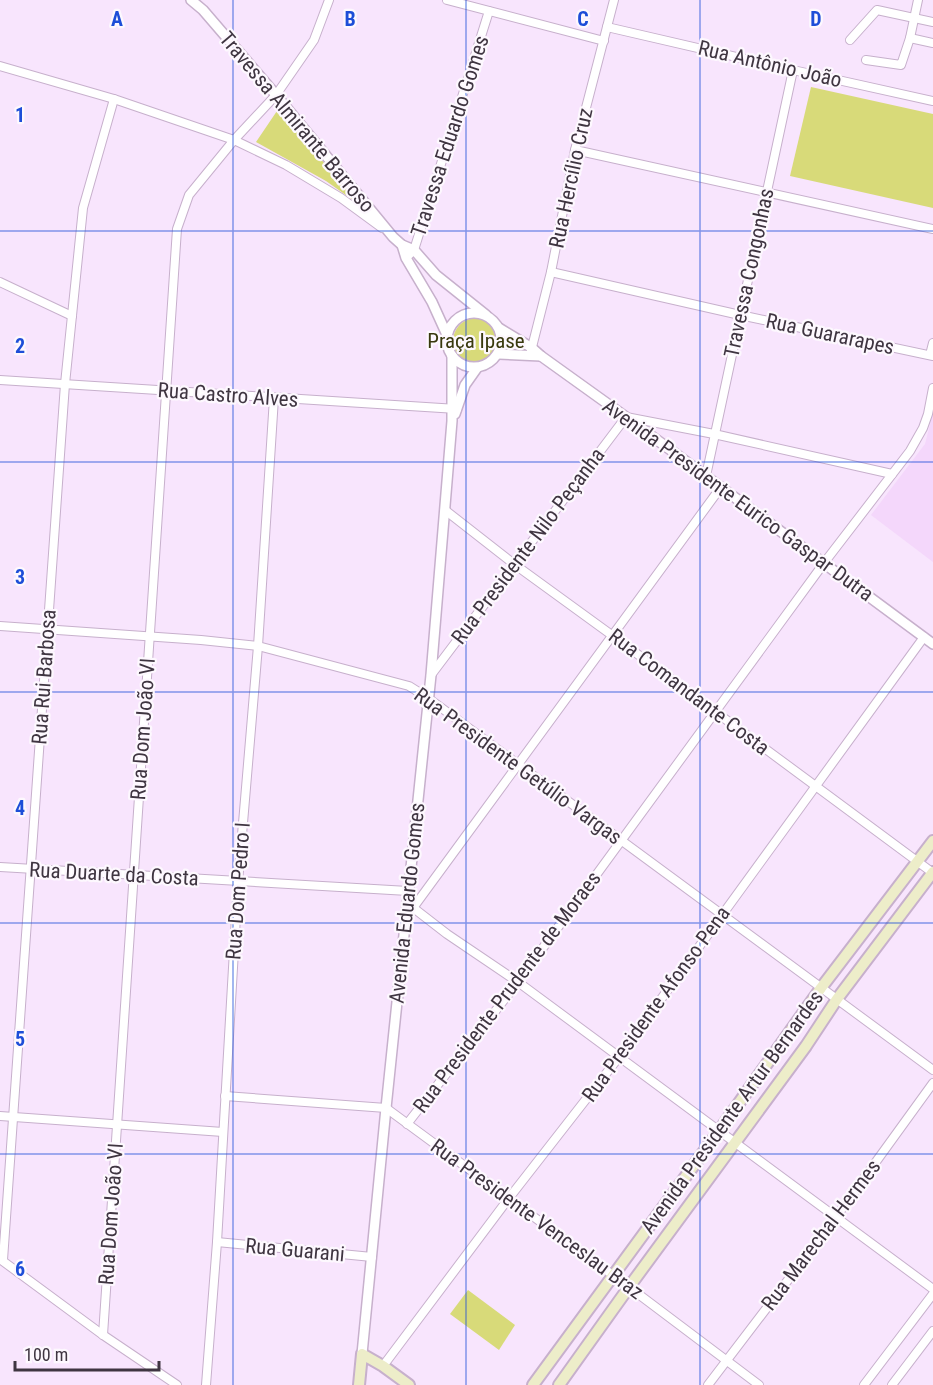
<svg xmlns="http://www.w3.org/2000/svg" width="933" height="1385" font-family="'Roboto Condensed',sans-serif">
<rect width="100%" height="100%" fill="#f8e5fd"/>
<polygon fill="#f4d7fb" points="933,412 933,562 871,515 925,444"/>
<g fill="#d8da79">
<polygon points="811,87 933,114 933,208 790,176"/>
<polygon points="279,108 357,203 326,181 256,142"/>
<circle cx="476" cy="341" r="23"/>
<polygon points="468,1290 515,1325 499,1350 450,1314"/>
</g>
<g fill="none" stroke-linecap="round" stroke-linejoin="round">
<defs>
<g id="minor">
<polyline points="447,0 604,41"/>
<polyline points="607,27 793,70 933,101"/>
<polyline points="910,38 933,43"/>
<polyline points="850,40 877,10 933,22"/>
<polyline points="866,60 901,65 910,38 918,0"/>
<polyline points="0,66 114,99 234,140 286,165 341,198 382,228"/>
<polyline points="575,150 933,229"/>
<polyline points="406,258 414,250 489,11"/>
<polyline points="551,272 740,315 933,356"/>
<polyline points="0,282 72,316"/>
<polyline points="531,351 551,272 575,150 614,0"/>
<polyline points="930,355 933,343"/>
<polyline points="0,380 457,409"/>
<polyline points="706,476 793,70"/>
<polyline points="445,510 514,564 613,636 933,873"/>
<polyline points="0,626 201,640 258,646 409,686 428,698 933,1070"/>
<polyline points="431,675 626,417 714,434 892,474"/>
<polyline points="0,867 408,891"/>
<polyline points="407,903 447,934 518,982 933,1289"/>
<polyline points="413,908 721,487"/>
<polyline points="225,1096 386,1108 629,1287 759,1385"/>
<polyline points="0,1116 223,1132"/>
<polyline points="407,1124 518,982 824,563 910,451 923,428 928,414 933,388"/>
<polyline points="217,1242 372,1257"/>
<polyline points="0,1259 103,1335 177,1385"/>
<polyline points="3,1260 65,384 83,208 114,99"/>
<polyline points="103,1335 177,229 189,195 234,140 276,95 314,40 329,0"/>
<polyline points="383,1366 509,1198 619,1057 924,637"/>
<polyline points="206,1385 217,1242 238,882 258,646 274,398"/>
<polyline points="708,1385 836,1217 933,1083"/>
<polyline points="864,1385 933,1294"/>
<polyline points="892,1385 933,1331"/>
</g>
<g id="tertiary">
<polyline points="191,0 203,10 276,95 393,237 402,245 414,250 436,275 486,315"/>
<polyline points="402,245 406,258 432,302 447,335"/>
<circle cx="474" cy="340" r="27"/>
<polyline points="499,328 532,348 541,356 626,417 933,644"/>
<polyline points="499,354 541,356"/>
<polyline points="455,414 465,385 477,368"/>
<polyline points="362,1354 386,1108 431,675 452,421 452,356"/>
</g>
<g id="secondary">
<polyline points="359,1385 362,1354 383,1366 409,1385"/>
<polyline points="533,1385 719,1131 821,988 933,841"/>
<polyline points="559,1385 629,1287 806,1046 837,999 933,872"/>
</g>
</defs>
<use href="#minor" stroke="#c7b0cc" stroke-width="10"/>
<use href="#tertiary" stroke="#c7b0cc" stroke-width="12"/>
<use href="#secondary" stroke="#c7b0cc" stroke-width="14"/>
<use href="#minor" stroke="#fff" stroke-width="8"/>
<use href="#tertiary" stroke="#fff" stroke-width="9"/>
<use href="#secondary" stroke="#ededc9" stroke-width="10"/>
</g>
<path fill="none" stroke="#1d4ed8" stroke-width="1.5" stroke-opacity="0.55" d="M233,0V1385M466,0V1385M700,0V1385M0,231H933M0,462H933M0,692H933M0,923H933M0,1154H933"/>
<g text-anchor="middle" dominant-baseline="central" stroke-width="4.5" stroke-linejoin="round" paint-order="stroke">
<g font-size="21" fill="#3f3541" stroke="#fdf8fe">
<text transform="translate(770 64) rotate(13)">Rua Antônio João</text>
<text transform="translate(297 122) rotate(50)">Travessa Almirante Barroso</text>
<text transform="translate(450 136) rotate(-72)">Travessa Eduardo Gomes</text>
<text transform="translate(571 178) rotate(-78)">Rua Hercílio Cruz</text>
<text transform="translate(749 273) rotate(-78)">Travessa Congonhas</text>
<text transform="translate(830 334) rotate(12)">Rua Guararapes</text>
<text transform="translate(228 395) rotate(4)">Rua Castro Alves</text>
<text transform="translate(738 500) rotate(36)">Avenida Presidente Eurico Gaspar Dutra</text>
<text transform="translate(528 546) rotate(-53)">Rua Presidente Nilo Peçanha</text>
<text transform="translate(44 677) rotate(-86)">Rua Rui Barbosa</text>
<text transform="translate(689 692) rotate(37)">Rua Comandante Costa</text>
<text transform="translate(143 729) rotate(-86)">Rua Dom João VI</text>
<text transform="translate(518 766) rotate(36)">Rua Presidente Getúlio Vargas</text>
<text transform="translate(114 874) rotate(3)">Rua Duarte da Costa</text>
<text transform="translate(238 891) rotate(-86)">Rua Dom Pedro I</text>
<text transform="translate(407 903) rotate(-84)">Avenida Eduardo Gomes</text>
<text transform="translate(507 992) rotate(-53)">Rua Presidente Prudente de Moraes</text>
<text transform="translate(656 1004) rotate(-54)">Rua Presidente Afonso Pena</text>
<text transform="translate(732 1112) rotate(-54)">Avenida Presidente Artur Bernardes</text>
<text transform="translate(111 1214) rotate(-86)">Rua Dom João VI</text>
<text transform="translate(537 1219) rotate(36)">Rua Presidente Venceslau Braz</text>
<text transform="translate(821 1235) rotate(-53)">Rua Marechal Hermes</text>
<text transform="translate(295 1250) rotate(5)">Rua Guarani</text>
</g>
<g font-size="21" fill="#39390e" stroke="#fdf8fe">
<text x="476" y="341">Praça Ipase</text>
</g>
</g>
<g font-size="20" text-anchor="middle" font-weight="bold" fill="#1d4ed8" stroke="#fdf8fe" stroke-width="4.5" stroke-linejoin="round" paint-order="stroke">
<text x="117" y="26">A</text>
<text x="350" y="26">B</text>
<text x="583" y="26">C</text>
<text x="816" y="26">D</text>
<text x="20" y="122">1</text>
<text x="20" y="353">2</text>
<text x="20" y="584">3</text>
<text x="20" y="815">4</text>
<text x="20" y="1046">5</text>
<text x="20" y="1276">6</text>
</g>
<path d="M15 1361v9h144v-9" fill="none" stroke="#3f3541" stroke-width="3"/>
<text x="24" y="1361" font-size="18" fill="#3f3541" stroke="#fdf8fe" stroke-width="4.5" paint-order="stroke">100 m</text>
</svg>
